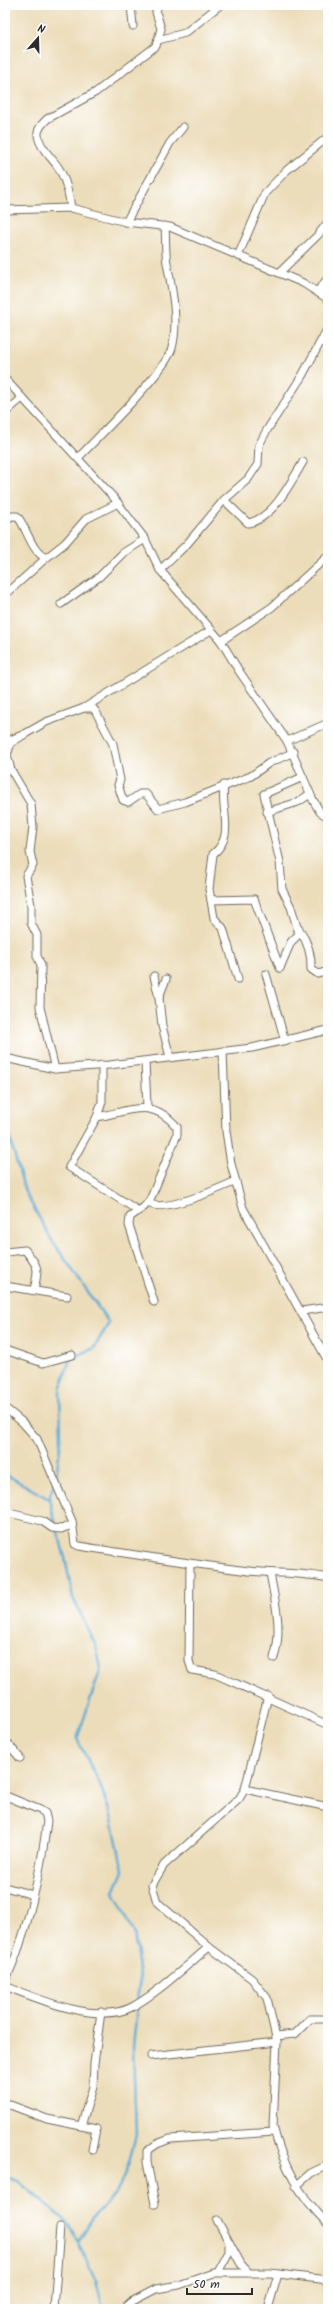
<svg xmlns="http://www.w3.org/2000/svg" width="333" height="2314" font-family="Kalam,sans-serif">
<rect width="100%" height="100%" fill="#fff"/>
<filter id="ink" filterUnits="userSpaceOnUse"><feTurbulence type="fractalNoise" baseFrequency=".025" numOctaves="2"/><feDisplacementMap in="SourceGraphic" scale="8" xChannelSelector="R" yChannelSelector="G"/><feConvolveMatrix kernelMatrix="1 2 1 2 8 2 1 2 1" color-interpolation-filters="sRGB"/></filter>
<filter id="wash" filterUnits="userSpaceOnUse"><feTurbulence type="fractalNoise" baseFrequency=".012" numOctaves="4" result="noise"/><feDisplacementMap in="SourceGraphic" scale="16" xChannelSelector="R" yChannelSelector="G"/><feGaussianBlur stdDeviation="0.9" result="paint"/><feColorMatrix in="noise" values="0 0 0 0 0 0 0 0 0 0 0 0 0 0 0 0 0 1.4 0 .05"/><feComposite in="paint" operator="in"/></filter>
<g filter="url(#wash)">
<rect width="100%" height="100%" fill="#ecddba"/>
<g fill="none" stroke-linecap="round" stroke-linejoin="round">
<g stroke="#5aaad4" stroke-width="2.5">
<polyline points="5,1121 25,1192 51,1239 109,1323 94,1348 70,1359 60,1390 61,1441 56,1477"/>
<polyline points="5,1474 49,1499"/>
<polyline points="54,1483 49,1499 65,1558 73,1598 96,1646 101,1668 77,1739 99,1782 112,1819 123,1871 114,1892 134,1932 140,1978 137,2001"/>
<polyline points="5,2177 18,2181 70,2225 96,2281 103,2309"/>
<polyline points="78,2242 93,2217 116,2194 129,2163 136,2134 133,2048 137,2006"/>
</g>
</g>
</g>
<g filter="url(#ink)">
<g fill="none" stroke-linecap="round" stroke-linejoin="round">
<defs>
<g id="minor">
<polyline points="131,5 133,26"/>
<polyline points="158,40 185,33 220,5"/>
<path d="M71,208C69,194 66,179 58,167C52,158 39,147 38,135C37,129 43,123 47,119L96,92L156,46L161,29L156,12L158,5"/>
<polyline points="5,210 71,208 126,222 170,227 303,283 328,299"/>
<polyline points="126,222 170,143 183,127"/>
<polyline points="238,256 265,193 287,170 328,137"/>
<polyline points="279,273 318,235 328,222"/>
<polyline points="317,292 328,278"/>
<polyline points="5,379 114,498 145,539 160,570 221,641 239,671 287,741 313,800 320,812 328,817"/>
<polyline points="5,413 22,398"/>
<path d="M79,457C98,437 167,370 172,348C179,322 172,289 167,263C165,251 166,238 165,226"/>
<path d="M224,500L248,523C273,519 291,482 303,462"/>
<path d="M5,520L12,516H17C27,527 31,552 46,558L65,543L86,519L118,503"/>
<polyline points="160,570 187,544 224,500 248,479 258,464 259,445 267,430 302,376 328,328"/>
<polyline points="5,595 46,558"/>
<polyline points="61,604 99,577 123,553 145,539"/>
<polyline points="221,641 272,607 328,556"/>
<polyline points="84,708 93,708 96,712 113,744 120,780 118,785 123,800 128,802 140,794 146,794 158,809 185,802 251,776 269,763 294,752"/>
<polyline points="25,734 11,743 7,755 11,770 31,804 33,827 30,852 33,865 26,876 31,905 31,923 37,935 37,956 41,965 40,1007 55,1069"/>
<polyline points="287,741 328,723"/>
<polyline points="5,742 25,734 46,722 84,708 211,630"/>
<path d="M224,785C220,810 236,836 213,854L209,889L214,918L223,928L238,979"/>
<polyline points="267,812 298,802 310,794"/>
<polyline points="211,900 254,899 280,968"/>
<path d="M299,929C307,941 312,955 311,969L318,974L328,971"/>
<polyline points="280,968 291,942 299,934 291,907 282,889 280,862 264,794 303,777"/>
<polyline points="266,974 285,1041"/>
<polyline points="154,976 159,998 162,1026 170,1057"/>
<polyline points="159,997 166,979"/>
<polyline points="223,1051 226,1131 231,1164 243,1208 328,1361"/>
<polyline points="5,1058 55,1069 109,1065 252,1048 328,1030"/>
<polyline points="145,1062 147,1107"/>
<polyline points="102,1065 102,1102 97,1117 69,1167 137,1210"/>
<path d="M97,1117C130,1111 152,1097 177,1127V1135L150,1200L144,1207L130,1217L129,1225L154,1302"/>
<path d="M150,1200V1204C167,1212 218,1189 236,1181"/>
<path d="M5,1252L25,1250C39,1268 39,1267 34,1290"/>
<polyline points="5,1286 67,1296"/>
<polyline points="302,1311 328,1307"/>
<polyline points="5,1350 43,1363 72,1355"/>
<path d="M5,1408L22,1422L37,1439L72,1521L75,1544L79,1546C136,1555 192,1564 249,1571C276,1574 302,1572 328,1578"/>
<polyline points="5,1512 42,1521 52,1528 61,1529 72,1525"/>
<polyline points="190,1564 189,1661 192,1670 215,1674 328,1725"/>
<path d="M270,1573C275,1602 283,1629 274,1658"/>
<path d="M268,1696L245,1789L239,1799L164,1865L152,1885L157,1902L209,1947L252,1979L267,1998L277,2042L273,2126C283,2166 298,2194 328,2224"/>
<polyline points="5,1740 20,1758"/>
<polyline points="245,1789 328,1807"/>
<polyline points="5,1887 33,1895"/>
<path d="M5,1981C27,1936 41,1871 47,1821L45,1813L40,1810L6,1796"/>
<path d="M5,1986C38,1999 98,2025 132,2007C159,1992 186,1966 209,1947"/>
<polyline points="276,2036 295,2034 310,2019 328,2019"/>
<polyline points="151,2056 277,2042"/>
<polyline points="5,2103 47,2119 96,2129 92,2150"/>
<polyline points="81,2126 93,2087 94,2064 101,2012"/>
<polyline points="296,2186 311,2173 328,2165"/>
<polyline points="155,2204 147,2162 147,2151 157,2144 170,2139 274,2132"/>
<polyline points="217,2220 241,2264 249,2273"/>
<polyline points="218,2272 229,2252 229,2242"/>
<polyline points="54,2309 60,2227"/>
<polyline points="123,2309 131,2302 156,2289 179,2285 214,2273 270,2273 328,2280"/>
<polyline points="268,2309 278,2274"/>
</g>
</defs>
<use href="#minor" stroke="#6f695d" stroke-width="9"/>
<use href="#minor" stroke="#fff" stroke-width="7"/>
</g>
</g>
<rect width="333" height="2314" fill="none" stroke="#fff" stroke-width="20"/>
<g transform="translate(38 38) rotate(20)" stroke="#ffffff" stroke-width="3" paint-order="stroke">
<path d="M0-3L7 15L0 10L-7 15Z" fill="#2b2b2b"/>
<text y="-6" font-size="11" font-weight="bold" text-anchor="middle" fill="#2b2b2b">N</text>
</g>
<path d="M187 2288v6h65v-6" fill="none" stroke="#2b2b2b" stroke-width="2"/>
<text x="193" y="2288" font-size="12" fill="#2b2b2b" stroke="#ffffff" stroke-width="3" paint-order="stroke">50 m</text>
</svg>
